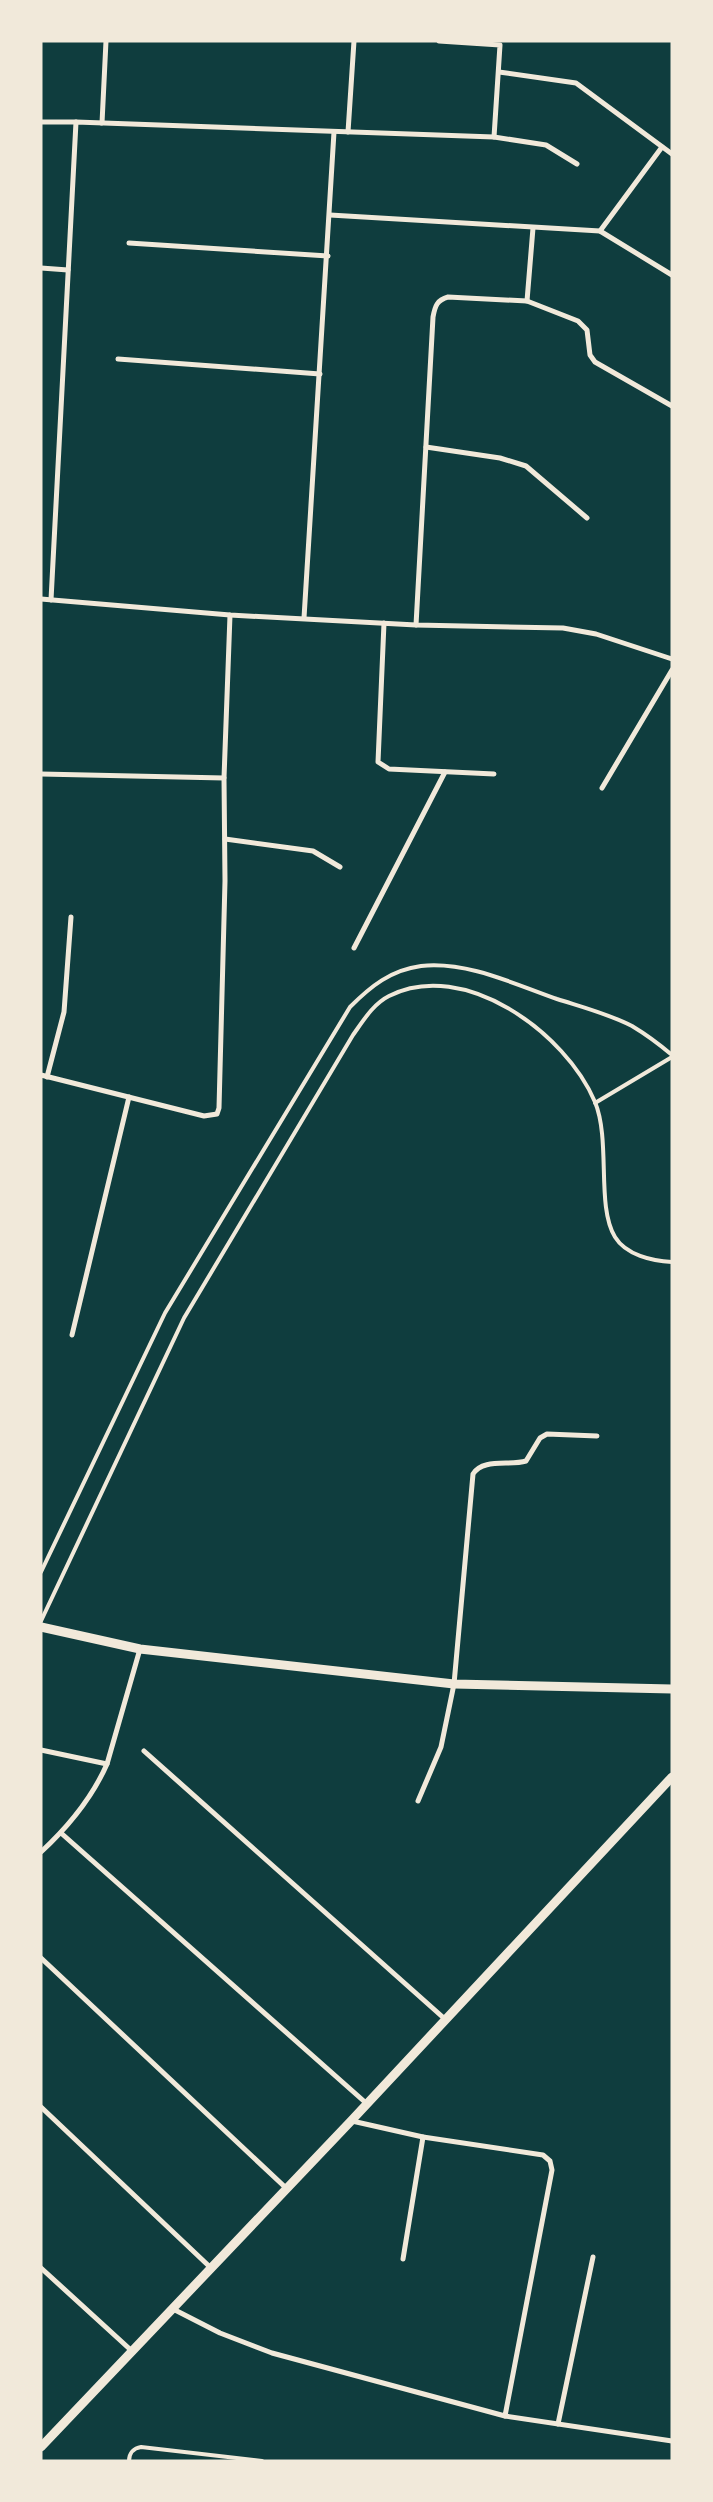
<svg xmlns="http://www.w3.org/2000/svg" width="713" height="2502" font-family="Signika,sans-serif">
<rect width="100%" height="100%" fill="#0f3d3e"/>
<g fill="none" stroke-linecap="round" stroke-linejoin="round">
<g stroke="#f1e9da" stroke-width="4">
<polyline points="595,1103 672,1057"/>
<path d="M41,1572L165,1313L350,1007C371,986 391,970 421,966C467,961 514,984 557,999C582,1007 609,1014 632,1026C647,1035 659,1044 672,1055"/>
<path d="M41,1621L184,1318L353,1035C363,1021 373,1004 389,996C464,958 566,1033 595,1102C611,1141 596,1206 615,1237C626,1255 652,1261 672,1262"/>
<path d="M129,2461C129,2453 134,2448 141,2447L262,2461"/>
</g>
<g stroke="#f1e9da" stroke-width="5">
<polyline points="439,41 500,45 494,137"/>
<polyline points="499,72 576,83 672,154"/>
<polyline points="41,122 76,122"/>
<polyline points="102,123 106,41"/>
<polyline points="348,132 354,41"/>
<polyline points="330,215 600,231 672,275"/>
<polyline points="600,231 662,147"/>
<polyline points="129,243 328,256"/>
<polyline points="41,268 68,270"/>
<polyline points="527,301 533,228"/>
<polyline points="118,359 320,374"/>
<polyline points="426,447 500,458 526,466 587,518"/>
<polyline points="41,599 230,615 416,625 563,628 596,634 672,659"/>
<polyline points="51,600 76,122 494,137 546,145 577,164"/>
<polyline points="304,618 334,132"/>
<polyline points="384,623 378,762 389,769 494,774"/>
<path d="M416,625L433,317C435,306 437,300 448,297L527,301L578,321L587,330L590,355L595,362L672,406"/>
<polyline points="41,774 224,778"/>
<polyline points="602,788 672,670"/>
<polyline points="225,839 313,851 340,867"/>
<polyline points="354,948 445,772"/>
<polyline points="41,1075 204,1116 217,1114 219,1108 225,881 224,778 230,615"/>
<polyline points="47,1077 64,1012 71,917"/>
<polyline points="72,1335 129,1097"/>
<polyline points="41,1750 107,1764"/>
<polyline points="144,1751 446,2020"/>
<path d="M418,1801L441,1747L454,1684L473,1474C483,1458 509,1466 526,1461L540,1438L547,1434L597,1436"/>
<polyline points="61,1833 366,2103"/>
<path d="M41,1852C68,1827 92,1798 107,1764L140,1649"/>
<polyline points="41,1958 286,2188"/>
<polyline points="41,2107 211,2268"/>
<polyline points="403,2259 423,2137"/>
<polyline points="41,2268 133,2352"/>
<polyline points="173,2309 220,2333 272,2353 505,2416 552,2170 550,2161 543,2155 423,2137 352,2121"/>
<polyline points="505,2416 672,2441"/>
<polyline points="558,2424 593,2257"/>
</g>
<g stroke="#f1e9da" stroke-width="9">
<polyline points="41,1627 140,1649 454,1684 672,1689"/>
<polyline points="41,2447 351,2121 672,1777"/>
</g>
</g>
<rect width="713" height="2502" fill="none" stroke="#f1e9da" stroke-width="85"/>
</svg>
